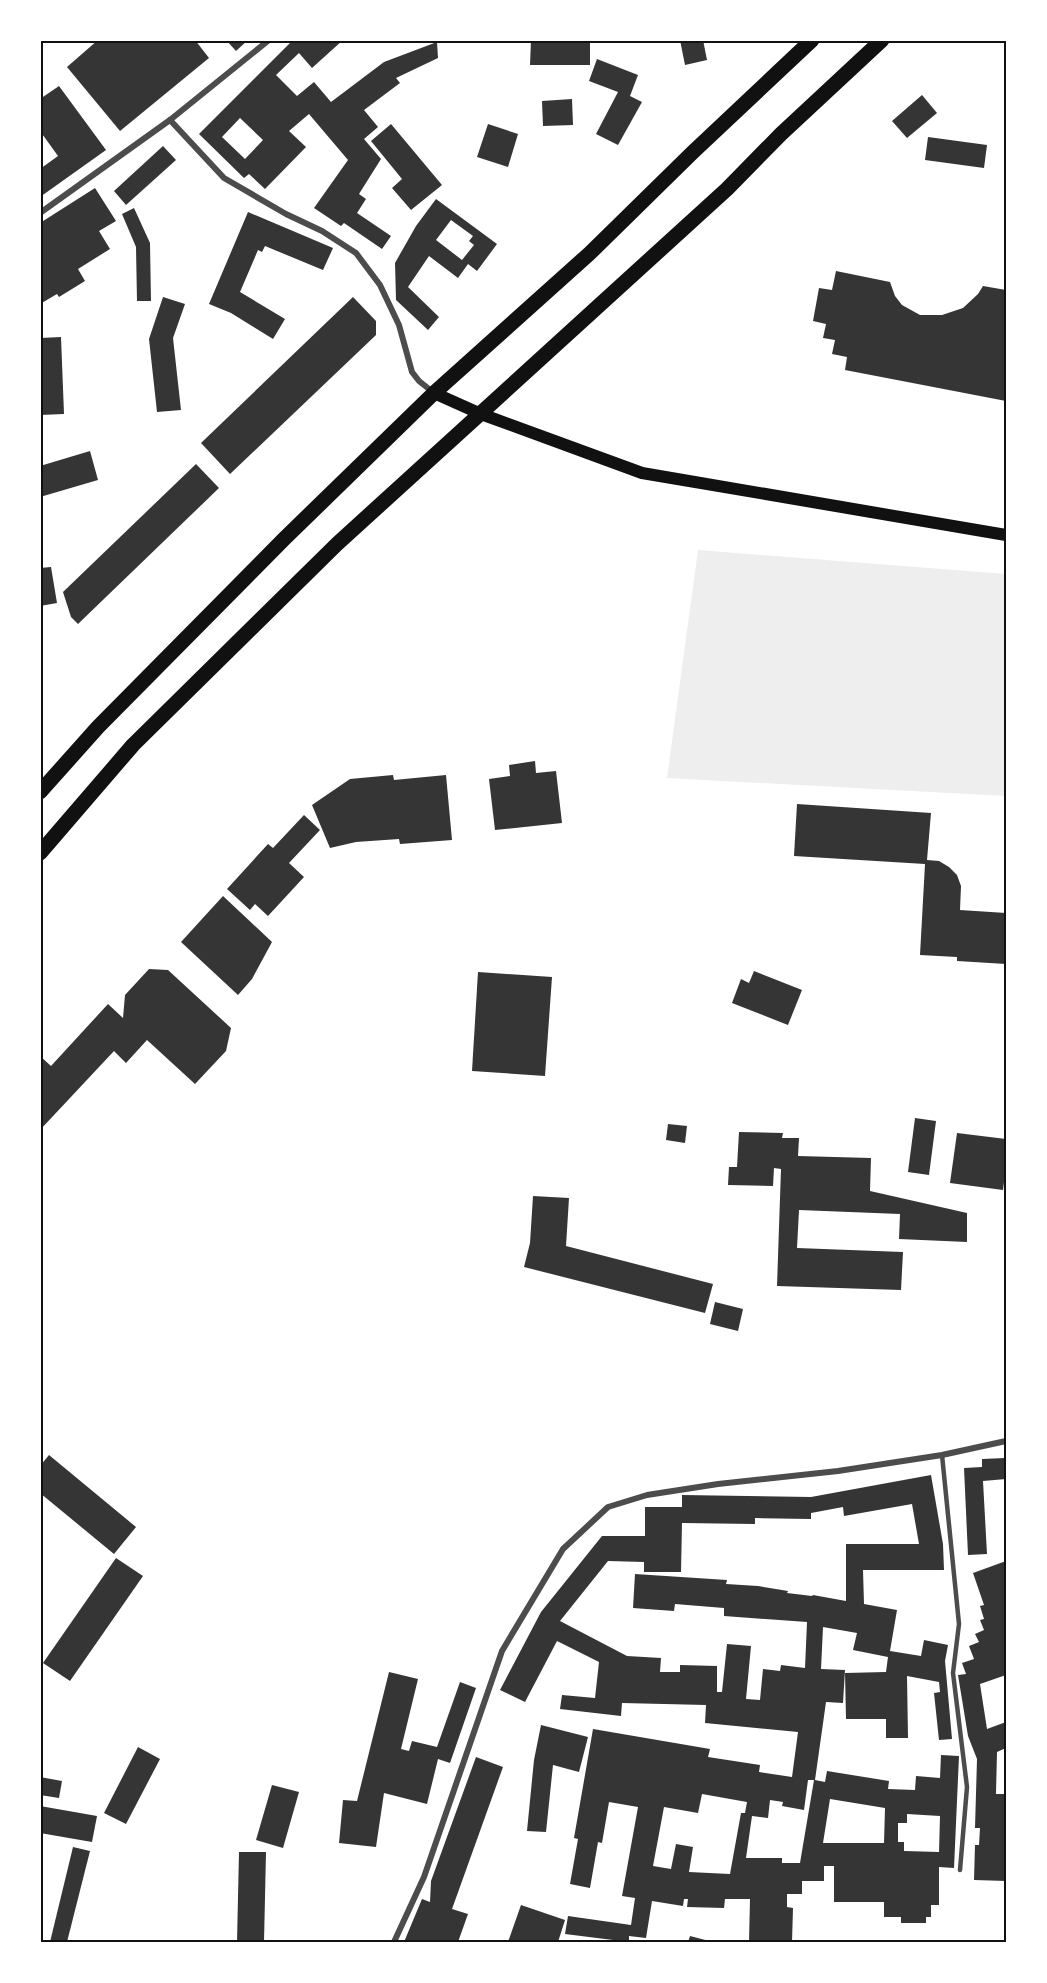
<svg xmlns="http://www.w3.org/2000/svg" width="1047" height="1983" font-family="Barlow,sans-serif">
<rect width="100%" height="100%" fill="#fff"/>
<polygon fill="#eee" points="698,550 1006,574 1006,796 667,778"/>
<g fill="#353535" fill-rule="evenodd">
<polygon points="98,40 195,40 209,58 120,131 67,67"/>
<polygon points="226,40 248,40 236,51"/>
<path d="M293,40H343L312,68L299,53L276,75L297,96L314,82L331,102L384,62L437,42L438,58L396,78L400,83L364,110L378,127L364,139L381,159L359,194L366,199L357,213L391,236L382,249L344,223L341,226L314,208L348,160L309,114L289,131L306,147L265,189L249,174L244,178L199,134ZM240,118L263,140L245,159L222,137Z"/>
<polygon points="531,40 590,40 590,65 530,65"/>
<polygon points="680,40 703,40 707,60 685,65"/>
<polygon points="597,59 638,75 630,96 642,102 618,145 596,134 618,92 589,81"/>
<polygon points="59,86 106,150 40,197 40,169 58,156 40,131 40,99"/>
<polygon points="922,95 937,113 907,138 892,121"/>
<polygon points="572,99 573,125 543,126 542,101"/>
<polygon points="391,124 442,185 411,210 392,188 402,179 371,141"/>
<polygon points="488,124 518,134 508,167 477,157"/>
<polygon points="928,137 987,145 984,168 925,160"/>
<polygon points="163,146 176,160 126,205 114,191"/>
<polygon points="95,188 116,221 99,231 110,249 78,269 85,281 59,297 57,294 40,304 40,223"/>
<path d="M436,199L497,244L477,271L468,264L458,278L429,256L408,287L439,317L428,330L396,300L395,263L416,226ZM451,220L473,236L469,241L474,245L462,260L436,240Z"/>
<polygon points="134,208 150,243 151,301 137,301 136,247 122,214"/>
<polygon points="248,212 333,248 323,270 265,246 262,252 258,250 240,292 285,319 273,339 231,313 209,304"/>
<polygon points="836,271 890,282 895,296 902,305 920,315 942,315 963,308 978,294 983,286 1006,290 1006,401 845,370 847,357 832,354 835,340 823,338 826,324 813,321 819,288 832,290"/>
<polygon points="163,297 185,304 173,338 181,410 157,412 149,339"/>
<polygon points="353,297 376,321 376,335 230,474 201,443"/>
<polygon points="61,337 64,414 40,415 40,338"/>
<polygon points="90,451 98,480 40,497 40,466"/>
<polygon points="196,464 219,488 78,624 71,617 63,592"/>
<polygon points="51,567 57,603 40,606 40,568"/>
<polygon points="535,761 536,773 556,771 562,823 495,830 489,779 510,776 509,765"/>
<polygon points="393,775 394,780 446,775 452,840 400,844 399,839 356,842 330,848 312,805 350,779"/>
<polygon points="797,804 931,813 927,860 939,861 949,867 957,875 961,886 960,910 1006,913 1006,964 957,961 957,957 920,955 925,864 794,856"/>
<polygon points="304,815 320,830 289,863 304,877 268,916 255,904 250,910 227,889 268,844 273,848"/>
<polygon points="223,896 272,942 252,979 238,995 181,942"/>
<polygon points="149,969 168,970 231,1028 226,1051 195,1084 147,1040 126,1063 114,1051 40,1130 40,1056 51,1066 108,1004 123,1018 125,995"/>
<polygon points="754,971 802,990 788,1025 732,1003 741,979 749,983"/>
<polygon points="478,972 552,977 545,1076 472,1071"/>
<polygon points="915,1118 936,1121 929,1175 908,1172"/>
<polygon points="668,1124 687,1126 685,1143 666,1140"/>
<polygon points="739,1132 783,1133 782,1138 799,1138 798,1156 871,1158 870,1191 967,1213 967,1242 899,1239 900,1214 799,1210 797,1248 903,1252 901,1290 777,1286 781,1169 774,1168 773,1186 728,1185 729,1167 737,1167"/>
<polygon points="957,1133 1006,1139 1006,1166 1003,1190 950,1183"/>
<polygon points="533,1196 569,1198 566,1246 713,1284 705,1313 524,1267 530,1243"/>
<polygon points="715,1302 743,1309 738,1331 710,1324"/>
<polygon points="49,1455 136,1527 114,1554 40,1493 40,1466"/>
<polygon points="1005,1458 1006,1479 983,1481 987,1554 968,1555 964,1468 982,1467 982,1459"/>
<path d="M931,1475L943,1544L944,1570H863L864,1604L897,1610L890,1651L921,1656L924,1640L948,1645L945,1661L952,1739L939,1740L934,1693L940,1692L939,1682L907,1676L908,1738H886V1719H846L845,1673L886,1672L888,1657L853,1650L857,1633L823,1627L821,1669L845,1670L843,1703L826,1702L815,1780L825,1782L827,1771L889,1781L888,1789L915,1790L916,1776L940,1778L941,1755L959,1756L954,1868L939,1867V1905H931V1917H926V1923H901V1917H884V1902H834V1866H824V1881H802V1894H787V1907L793,1908L792,1942H749L750,1899H725L724,1908L687,1907L688,1899H684L683,1906L652,1901L646,1938L629,1936V1942L565,1934L568,1916L631,1925L635,1898L622,1896L638,1807L609,1802L602,1843L598,1842L590,1888L570,1884L578,1839L574,1838L593,1729L710,1749L708,1757L760,1765L759,1772L792,1777L798,1732L705,1723L706,1705L622,1703L621,1716L560,1709L562,1695L595,1698L599,1662L557,1641L525,1702L500,1690L541,1612L602,1536H645V1507H682V1495L811,1497ZM912,1504L919,1544H846V1601L813,1595L812,1596L787,1593L788,1591L758,1586L726,1584L727,1580L635,1574L633,1608L674,1611L675,1604L724,1608V1616L807,1622L805,1668L781,1665L780,1671L763,1669L760,1700L746,1699L751,1646L727,1644L722,1692H717V1666L680,1665V1672H660L661,1658L627,1656L560,1621L608,1561L644,1562V1572H681L682,1523L755,1524V1518L811,1519V1513L843,1507L844,1516ZM808,1780H814L800,1863H782V1858H746L752,1816L768,1818L770,1800L783,1802L782,1806L804,1810ZM702,1794L747,1802L745,1813H741L730,1874L689,1872L693,1847L676,1844L671,1869L653,1866L664,1807L698,1813ZM830,1799L885,1808L884,1843H823ZM907,1814L940,1816L939,1852L904,1851V1842H898V1823H907Z"/>
<polygon points="116,1558 143,1576 70,1681 43,1663"/>
<polygon points="1006,1561 1006,1593 1005,1593 1006,1598 1006,1675 980,1684 987,1729 1006,1722 1006,1748 997,1752 996,1794 1006,1794 1006,1881 974,1880 975,1845 979,1845 980,1828 975,1828 977,1759 968,1736 958,1675 966,1674 962,1663 974,1659 969,1646 979,1642 975,1634 984,1630 980,1620 984,1619 980,1606 984,1605 973,1573"/>
<polygon points="389,1672 418,1679 401,1749 409,1751 412,1741 437,1747 460,1682 476,1688 450,1763 438,1759 427,1804 384,1793 376,1847 339,1843 343,1800 357,1801"/>
<polygon points="541,1725 588,1737 579,1772 553,1765 546,1832 527,1831 534,1760"/>
<polygon points="138,1747 160,1759 126,1824 104,1813"/>
<polygon points="476,1757 503,1767 452,1909 468,1914 458,1942 404,1942 422,1899 430,1902 431,1881"/>
<polygon points="40,1777 62,1781 59,1798 40,1795"/>
<polygon points="272,1785 299,1792 283,1848 256,1840"/>
<polygon points="40,1806 97,1816 92,1842 40,1833"/>
<polygon points="73,1847 90,1851 67,1942 50,1942"/>
<polygon points="239,1852 266,1852 264,1942 237,1942"/>
<polygon points="521,1905 565,1920 558,1942 508,1942"/>
<polygon points="690,1936 713,1942 688,1942"/>
</g>
<g fill="none" stroke-linecap="round" stroke-linejoin="round">
<polyline stroke="#4c4c4c" stroke-width="4.5" points="942,1455 959,1624 953,1673 967,1787 960,1870"/>
<g stroke="#4c4c4c" stroke-width="6">
<polyline points="170,120 224,178 286,214 322,231 356,253 380,285 399,325 412,372 419,381 434,393"/>
<polyline points="40,213 170,120 269,40"/>
<polyline points="394,1942 424,1877 502,1651 563,1549 608,1507 647,1495 718,1484 838,1471 942,1455 1006,1441"/>
</g>
<polyline stroke="#111" stroke-width="12" points="434,393 481,414 642,473 1006,535"/>
<g stroke="#111" stroke-width="15">
<polyline points="40,792 98,727 284,539 434,393 589,254 693,152 812,40"/>
<polyline points="40,853 133,745 337,544 727,189 781,134 882,40"/>
</g>
</g>
<rect width="1047" height="1983" fill="none" stroke="#ffffff" stroke-width="84"/>
<rect x="42" y="42" width="963" height="1899" fill="none" stroke="#111" stroke-width="2"/>
</svg>
